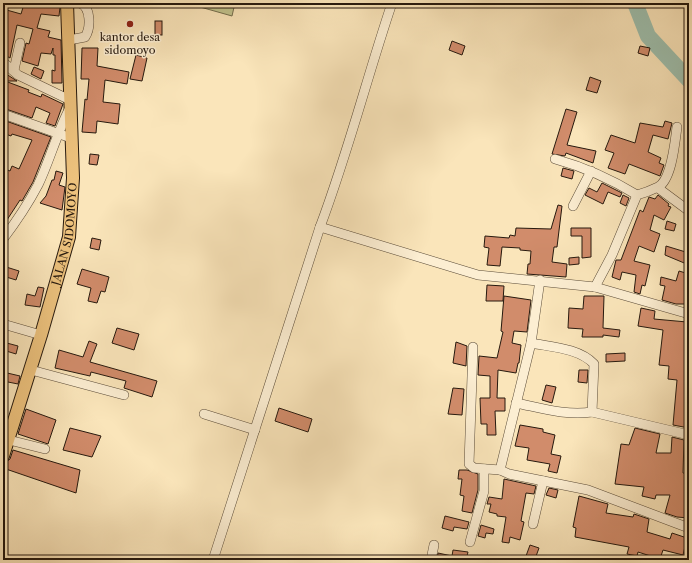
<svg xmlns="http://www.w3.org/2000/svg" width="692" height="563" font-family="'Libre Caslon Text',serif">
<rect width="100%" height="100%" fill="#fae5ba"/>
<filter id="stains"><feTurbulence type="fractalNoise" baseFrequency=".005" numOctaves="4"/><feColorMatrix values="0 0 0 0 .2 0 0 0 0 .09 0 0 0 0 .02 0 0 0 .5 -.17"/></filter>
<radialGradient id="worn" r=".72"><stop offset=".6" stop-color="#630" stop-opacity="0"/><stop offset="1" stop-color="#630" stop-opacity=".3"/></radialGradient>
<polygon fill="#c1c38d" stroke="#746e4e" points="186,3 235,3 232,16"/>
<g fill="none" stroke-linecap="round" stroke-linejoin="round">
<polyline stroke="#9ebfad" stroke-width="16" points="635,3 648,36 689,80"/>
</g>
<g fill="#d18c6b" stroke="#26190e">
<polygon points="28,3 44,3 60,7 59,16 41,14 37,28 50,31 48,37 61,40 62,83 52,83 52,70 55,71 55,55 53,55 53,48 51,54 41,53 38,66 22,61 26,43 29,44 33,29 17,25 10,58 3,54 3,9 21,14 24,4 28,5"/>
<rect x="155" y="21" width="7" height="14"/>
<polygon points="452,41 465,46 462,55 449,50"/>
<polygon points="640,46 650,48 648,56 638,53"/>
<polygon points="82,48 98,48 97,66 129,72 127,84 105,80 103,102 120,104 118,124 97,121 96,133 82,132 85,99 87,100 89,79 81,79"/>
<polygon points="136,55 147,58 142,81 130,79"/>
<polygon points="34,67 44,71 41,79 31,74"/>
<polygon points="3,72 17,81 5,81 29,90 28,92 41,97 42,94 63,104 55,126 46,123 50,113 36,107 32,118 3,108"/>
<polygon points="590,77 601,81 597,93 586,90"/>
<polygon points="566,109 577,112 567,145 596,151 593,163 566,153 565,156 552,154"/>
<polygon points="3,120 51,137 33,182 22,201 20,200 3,226 3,168 10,171 12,166 19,169 32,140 12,134 11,136 3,133"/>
<polygon points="665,121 672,123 668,139 653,135 648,152 661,158 659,163 664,165 660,176 629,164 625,174 608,168 614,153 605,150 611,135 635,143 640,123 663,127"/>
<polygon points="90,154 99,155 97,165 89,164"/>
<polygon points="563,168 574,171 572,179 561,176"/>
<polygon points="56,171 63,173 59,185 65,187 62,210 40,203 46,196 52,180 54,180"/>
<polygon points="602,183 622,193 620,197 608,192 603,204 585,195 589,188 597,192"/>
<polygon points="623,195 629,198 626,206 620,203"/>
<polygon points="658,195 669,204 668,206 671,207 664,220 654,215 650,230 660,234 654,252 639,246 634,261 650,265 645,286 642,285 640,294 634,292 636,275 622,272 620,280 612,277 616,260 621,260 640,210 643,212 649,197 655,199"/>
<polygon points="558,205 562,206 557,247 554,247 552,262 567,264 566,277 527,274 528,264 530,264 531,251 520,250 520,248 502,247 500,266 487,265 489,248 484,247 485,236 509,238 510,235 515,236 516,228 551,229"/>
<polygon points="667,221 676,224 674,231 665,229"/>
<polygon points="571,228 591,228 591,257 582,258 582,236 571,236"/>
<polygon points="92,238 101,240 99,250 90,248"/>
<polygon points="666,246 689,253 689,265 665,255"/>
<polygon points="579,257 579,264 569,265 569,258"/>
<polygon points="3,266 19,271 16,280 3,276"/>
<polygon points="82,269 109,277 105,292 101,291 97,303 88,301 91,288 77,284"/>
<polygon points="679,271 689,274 689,301 686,301 686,304 676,304 662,300 665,286 660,285 661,277 676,281"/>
<polygon points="487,285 504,286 503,301 486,301"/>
<polygon points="38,287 44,288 40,307 25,305 27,294 35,296"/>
<polygon points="504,296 531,300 527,332 514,331 512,343 521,345 519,363 518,363 516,373 498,370 497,398 505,398 505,411 495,411 496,435 487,435 487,424 481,424 480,398 490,398 490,376 478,375 479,356 497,358 503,332 501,331"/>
<polygon points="584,296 604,296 603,328 620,330 619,337 603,335 603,337 582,337 583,329 568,328 569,308 583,309"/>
<polygon points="641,308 655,311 654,319 687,322 689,428 673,425 677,380 668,379 669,366 659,365 663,330 638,326"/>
<polygon points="117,328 139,334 134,350 112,343"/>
<polygon points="89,341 97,344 90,362 157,381 152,397 124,388 126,381 91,372 90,376 55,368 59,350 83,357"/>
<polygon points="3,342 18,346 16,354 3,350"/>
<polygon points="456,342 467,346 466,366 453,363"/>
<polygon points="625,353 625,361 606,362 606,354"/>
<polygon points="579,370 588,370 587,383 578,382"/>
<polygon points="3,372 20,376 18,384 3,381"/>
<polygon points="546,385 556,387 552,403 542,400"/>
<polygon points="453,388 464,389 462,415 448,414"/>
<polygon points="279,408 312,419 308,432 275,421"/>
<polygon points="26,409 56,420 48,444 18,434"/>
<polygon points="520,425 543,429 543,432 555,435 551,454 561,456 557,473 548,471 550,464 527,460 529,448 515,446"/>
<polygon points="70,428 101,436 92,457 63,450"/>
<polygon points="635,428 660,434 656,453 671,453 672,437 684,440 683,473 689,474 689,518 677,517 665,513 670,495 656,495 655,499 642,496 644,487 615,484 621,444 629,445"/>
<polygon points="13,450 80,470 76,493 3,468 5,463 10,459"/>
<polygon points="459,470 467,470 478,474 478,490 472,513 462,511 464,496 460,495 462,479 458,479"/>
<polygon points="504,479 536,486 534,494 526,493 521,521 524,522 520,540 510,537 509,543 502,542 506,517 497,516 497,514 489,512 491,504 487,504 489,497 502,499"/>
<polygon points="549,488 558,490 556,498 546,495"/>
<polygon points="579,496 608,504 606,513 633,517 634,514 649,519 647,532 670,539 672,533 687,538 683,555 663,550 660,559 638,552 637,556 627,554 629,547 575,537 576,528 573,527"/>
<polygon points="445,516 469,522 467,529 454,527 453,531 442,528"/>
<polygon points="481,525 494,529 493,534 486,533 485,538 478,536"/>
<polygon points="530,545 539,548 535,559 526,556"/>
<polygon points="453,550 468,552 466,560 456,558 456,560 437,560 438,553 452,556"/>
</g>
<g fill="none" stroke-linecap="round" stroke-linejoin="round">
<defs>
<g id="minor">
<path d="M69,40L85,37C91,28 91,7 80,3"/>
<polyline points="3,62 18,75 70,100"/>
<polyline points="14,70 20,43"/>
<polyline points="3,114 71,138"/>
<path d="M555,159C584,167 611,179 637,195"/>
<polyline points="658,188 689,211"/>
<polyline points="573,206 591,171"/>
<polyline points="320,227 478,275 595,287 689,314"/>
<path d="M3,239C16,222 28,204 38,185C50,160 57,132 70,108"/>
<polyline points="540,280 531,343 500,470 509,474 588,490 689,528"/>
<path d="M595,287L612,255L637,195C644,193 652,190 658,187C672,180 675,141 677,127"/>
<polyline points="3,324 41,335"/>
<path d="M531,343C551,347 579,348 594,364L592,412L689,435"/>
<polyline points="473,347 469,464 474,468 500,470"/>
<polyline points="31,370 124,395"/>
<path d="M516,403C541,408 566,416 592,412"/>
<polyline points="204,414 255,430"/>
<polyline points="9,440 45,449"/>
<polyline points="533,524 543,481"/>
<polyline points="470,542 484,491 484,469"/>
<path d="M213,560L320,227C348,153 367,77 392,3"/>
<polyline points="431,560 434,545"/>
</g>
<g id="major">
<path id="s1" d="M3,456L41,335L69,237L73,178L67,3"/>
</g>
</defs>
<use href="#minor" stroke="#5b4c39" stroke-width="10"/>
<use href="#major" stroke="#26190e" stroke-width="14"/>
<use href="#minor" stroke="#fceed2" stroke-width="9"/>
<use href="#major" stroke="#edc27d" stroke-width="12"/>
</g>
<circle fill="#8f2418" stroke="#fceed2" stroke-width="1.5" cx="130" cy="24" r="4"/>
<g text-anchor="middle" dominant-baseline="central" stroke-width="3" stroke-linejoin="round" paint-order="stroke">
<g font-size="11" fill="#26190e" stroke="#fceed2">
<text x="130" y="37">kantor desa<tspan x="130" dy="13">sidomoyo</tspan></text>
</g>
<g font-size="11" fill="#26190e" stroke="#fceed2">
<text stroke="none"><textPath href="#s1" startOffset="231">JALAN SIDOMOYO</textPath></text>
</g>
</g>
<rect width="692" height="563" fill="none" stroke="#fae5ba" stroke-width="16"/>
<rect x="4" y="4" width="684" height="555" fill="none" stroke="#26190e" stroke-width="2"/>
<rect x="8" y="8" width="676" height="547" fill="none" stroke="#26190e"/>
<rect width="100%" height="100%" filter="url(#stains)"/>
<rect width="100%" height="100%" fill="url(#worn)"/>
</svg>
